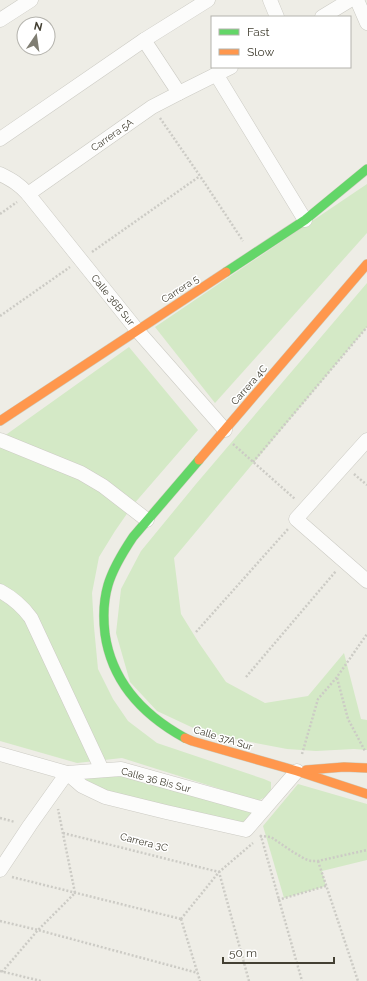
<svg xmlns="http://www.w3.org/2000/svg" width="367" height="981" font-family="Raleway,sans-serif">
<rect width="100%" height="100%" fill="#eeede6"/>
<g fill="#d4e9c6">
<polygon points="367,184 367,233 215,403 155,327"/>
<polygon points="367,283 367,327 174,558 181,614 199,643 226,682 265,703 308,696 344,653 361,719 367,720 367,750 354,749 316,751 287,749 204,733 157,711 130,682 116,633 121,589 141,551 196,484"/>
<polygon points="129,347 198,430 133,505 115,531 99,557 92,593 94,627 98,669 113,699 128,721 157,743 264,779 271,782 271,789 269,795 258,801 122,758 77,763 0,741 0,439"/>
<polygon points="121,776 255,813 240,824 91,787 83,778"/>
<polygon points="298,784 367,804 367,860 322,871 326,886 284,898 263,826"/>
</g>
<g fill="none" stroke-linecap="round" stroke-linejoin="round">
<defs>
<g id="street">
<polyline points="270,0 277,17"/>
<polyline points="357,0 367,23"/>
<polyline points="322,17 350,0"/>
<polyline points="0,20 31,0"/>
<polyline points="144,40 179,93"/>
<polyline points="216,74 305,220"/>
<polyline points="0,139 144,40 208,0"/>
<path d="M0,174C12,180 19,184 28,194L137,330L225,430"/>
<polyline points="28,194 152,107 179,93 231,67"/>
<polyline points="0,440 81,473 103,486 147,520"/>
<polyline points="367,440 296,519 367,581"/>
<path d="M0,591C13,598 23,607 31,618L102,770"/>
<polyline points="0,754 67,773 121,769 264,809"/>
<polyline points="0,870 30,825 67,773 82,786 105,797 166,812 246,830 297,771"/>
</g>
<g id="fast">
<polyline points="226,272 305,220 367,169"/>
<path d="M185,738C143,715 112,683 105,634C103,617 103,602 108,585C113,568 123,552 133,537L199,460"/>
</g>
<g id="slow">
<polyline points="0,421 226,272"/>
<polyline points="199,460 367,264"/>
<polyline points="185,738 192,741 297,771 367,794"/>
<polyline points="306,770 344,767 367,768"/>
</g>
</defs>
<use href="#street" stroke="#cccbc4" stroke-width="15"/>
<use href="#fast" stroke="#ceccbd" stroke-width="10"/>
<use href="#slow" stroke="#ceccbd" stroke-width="10"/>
<g stroke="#cccbc5" stroke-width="2.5" stroke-dasharray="2 2" stroke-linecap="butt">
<polyline points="160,118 200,176 243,241"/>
<polyline points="0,214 17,202"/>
<polyline points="92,252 200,176"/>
<polyline points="0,316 70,267"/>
<polyline points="233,444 295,499"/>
<polyline points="253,462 367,327"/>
<polyline points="354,474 367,485"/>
<polyline points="196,632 288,529"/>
<polyline points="246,677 336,571"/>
<polyline points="337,678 348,719 365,751"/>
<polyline points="302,754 318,699 337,677 367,634"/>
<polyline points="0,818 15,822"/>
<polyline points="63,833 219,872 249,981"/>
<polyline points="260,836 271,837 293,852 305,859 311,861 318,861 367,850"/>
<polyline points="260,837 261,836 302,981"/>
<polyline points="318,861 358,981"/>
<polyline points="12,877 181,919"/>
<polyline points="278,900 326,886"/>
<polyline points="181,919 219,872 253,843"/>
<polyline points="181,919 200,981"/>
<polyline points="0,921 38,930 198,973"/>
<polyline points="0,971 41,981"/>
<polyline points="2,972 38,930 75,893 58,809"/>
</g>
<use href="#street" stroke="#fcfcfb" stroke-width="14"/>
<use href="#fast" stroke="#63d668" stroke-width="9"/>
<use href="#slow" stroke="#ff974d" stroke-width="9"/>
</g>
<g text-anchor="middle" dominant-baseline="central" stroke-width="3" stroke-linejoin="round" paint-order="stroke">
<g font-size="10" fill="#434033" stroke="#fff">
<text transform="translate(112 135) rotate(-35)">Carrera 5A</text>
<text transform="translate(180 289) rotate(-33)">Carrera 5</text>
<text transform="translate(113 300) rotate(51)">Calle 36B Sur</text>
<text transform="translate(249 385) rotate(-49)">Carrera 4C</text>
<text transform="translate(223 738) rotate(17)">Calle 37A Sur</text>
<text transform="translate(156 780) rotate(15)">Calle 36 Bis Sur</text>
<text transform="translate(144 842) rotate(14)">Carrera 3C</text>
</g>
</g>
<rect x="211" y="16" width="140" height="52" fill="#ffffff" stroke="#b4b3ad"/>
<rect x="219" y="29" width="20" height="6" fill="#63d668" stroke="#b4b3ad"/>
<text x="247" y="36" font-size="12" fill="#434033">Fast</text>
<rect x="219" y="49" width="20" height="6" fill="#ff974d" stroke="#b4b3ad"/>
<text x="247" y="56" font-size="12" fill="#434033">Slow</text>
<g transform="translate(36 36) rotate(13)"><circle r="19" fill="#ffffff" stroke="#b4b3ad"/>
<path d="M0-3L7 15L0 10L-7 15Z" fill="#7f7d72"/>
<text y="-6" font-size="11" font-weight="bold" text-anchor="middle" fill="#434033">N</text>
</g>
<path d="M223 957v6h111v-6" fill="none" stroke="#434033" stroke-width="2"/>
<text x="229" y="957" font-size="12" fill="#434033" stroke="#ffffff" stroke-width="3" paint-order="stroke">50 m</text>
</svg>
